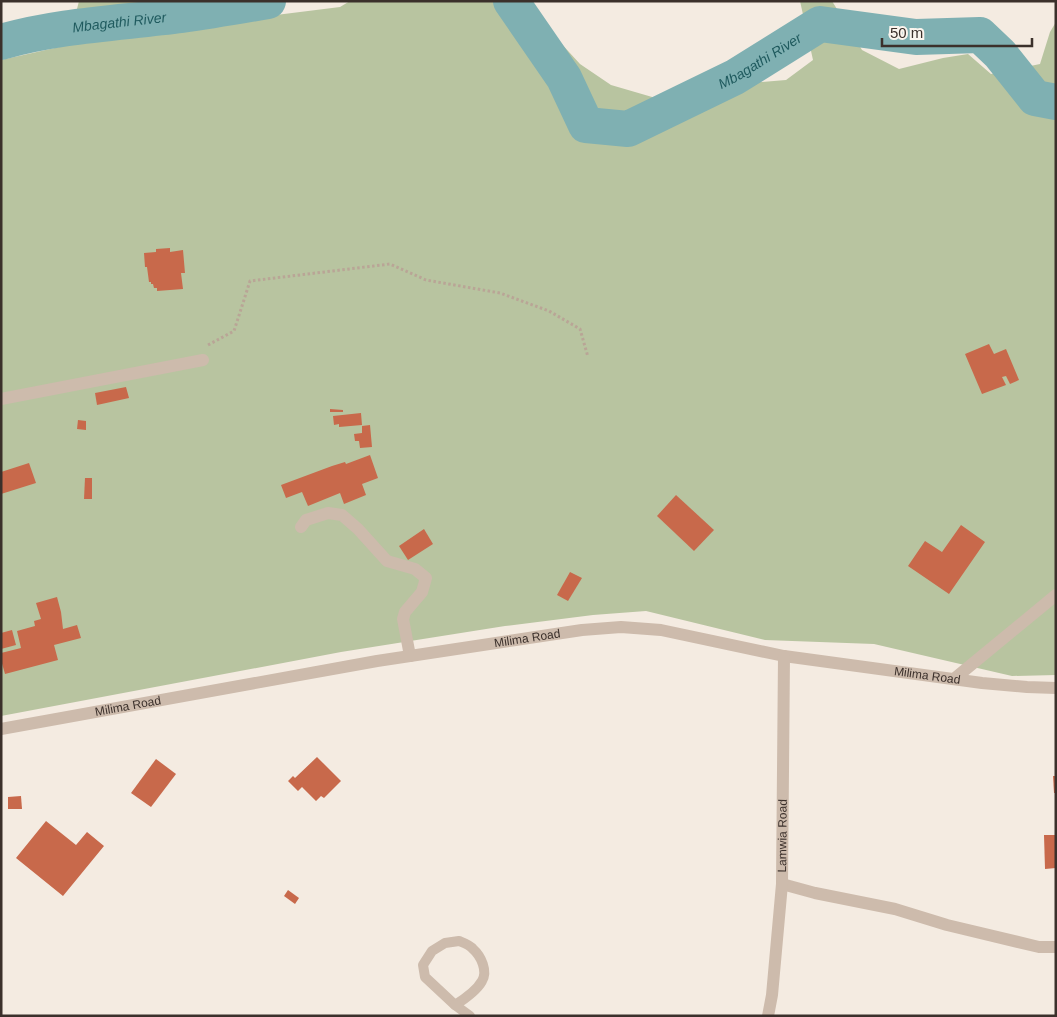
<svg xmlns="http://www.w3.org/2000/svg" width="1057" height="1017" font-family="Arial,sans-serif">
<rect width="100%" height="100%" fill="#f4ebe1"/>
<polygon fill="#b8c4a0" points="79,1 229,1 229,21 340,7 350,1 512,1 525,4 580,64 611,85 659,99 709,78 762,82 786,80 813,60 800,1 832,1 862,50 899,69 943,58 968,54 991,74 1040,64 1050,32 1056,22 1056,675 1012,676 874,644 765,640 646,611 593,615 505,626 341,652 1,716 1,60 68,45"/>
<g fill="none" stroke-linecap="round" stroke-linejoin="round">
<g stroke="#7fb0b2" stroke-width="36">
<path id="s1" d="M511,1L564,78L586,125L628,129L735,77L820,24L916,37L980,35L1000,54L1035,98L1056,102"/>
<path id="s2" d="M1,42C60,25 121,23 182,15C210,11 239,6 268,1"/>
</g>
</g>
<g fill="#c8694b">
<polygon points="170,248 170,252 183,250 185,273 181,273 183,289 157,291 157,288 154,288 153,284 151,284 151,282 149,282 147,267 145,267 144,253 156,252 156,249"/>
<polygon points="989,344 994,354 1006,349 1019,380 1010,384 1006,376 1002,377 1006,385 982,394 965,354"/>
<polygon points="126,387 129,398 97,405 95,393"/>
<polygon points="330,409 343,410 343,412 330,412"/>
<polygon points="361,413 362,425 339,427 339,424 334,425 333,416"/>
<polygon points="78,420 86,421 86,430 77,429"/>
<polygon points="370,425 372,447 360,448 359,441 355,441 354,434 362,433 362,426"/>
<polygon points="370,455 378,478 362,484 366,495 344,504 340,493 308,506 302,492 286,498 281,485 332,466 345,462 346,464"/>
<polygon points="29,463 36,483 1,494 1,472"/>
<polygon points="85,478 92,478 92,499 84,499"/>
<polygon points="676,495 714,530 694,551 657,516"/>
<polygon points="961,525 985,542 949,594 908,566 925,541 942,552"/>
<polygon points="424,529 433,544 408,560 399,546"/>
<polygon points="570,572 582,578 568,601 557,595"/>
<polygon points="57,597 61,612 63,629 77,625 81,638 54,645 58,660 5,674 1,660 1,653 21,648 17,631 35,626 34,621 41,619 36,603"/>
<polygon points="12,630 16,645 1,649 1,633"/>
<polygon points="317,757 341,781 324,798 321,796 316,801 302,787 298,791 288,781 293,776 295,778"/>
<polygon points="156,759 176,774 151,807 131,793"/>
<polygon points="1053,776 1056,776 1056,793 1054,793"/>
<polygon points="21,796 22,809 8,809 8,797"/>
<polygon points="46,821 76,845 87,832 104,846 63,896 16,858"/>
<polygon points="1044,835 1056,835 1056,868 1045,869"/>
<polygon points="288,890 299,898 295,904 284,896"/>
</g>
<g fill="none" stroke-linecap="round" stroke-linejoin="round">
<polyline stroke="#b9a596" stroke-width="3" stroke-dasharray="2.5 2.5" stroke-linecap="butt" points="208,345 234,331 250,281 390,264 426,280 500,293 549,311 580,329 588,357"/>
<g stroke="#cdbbac" stroke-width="10">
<path d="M459,941C464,943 470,945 473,949C481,956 488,971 482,981C477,990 463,1000 455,1005L425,977L423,965L432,951L445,943Z"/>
<polyline points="455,1005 470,1016"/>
</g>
<g stroke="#cdbbac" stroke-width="12">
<polyline points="1,399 203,360"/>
<polyline points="301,527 306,520 328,513 342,515 358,529 387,561 415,569 426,578 422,592 405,612 403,619 410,656"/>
<polyline points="954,679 1056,595"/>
<path id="s3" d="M1,729L377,661L582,630L621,627L661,630L784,656L982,683L1027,687L1056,688"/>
<polyline points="782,884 815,893 895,909 947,925 1039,947 1056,947"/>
<path id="s4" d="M768,1016L772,995L782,884L784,656"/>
</g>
</g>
<g text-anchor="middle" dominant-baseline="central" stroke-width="5" stroke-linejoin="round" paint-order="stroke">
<g font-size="12" fill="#3b302b" stroke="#fbf5ee">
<text stroke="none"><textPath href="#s3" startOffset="534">Milima Road</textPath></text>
<text stroke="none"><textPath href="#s3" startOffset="939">Milima Road</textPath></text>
<text stroke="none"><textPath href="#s3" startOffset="129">Milima Road</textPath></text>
<text stroke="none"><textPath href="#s4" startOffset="181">Lamwia Road</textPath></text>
</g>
<g font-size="14" font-style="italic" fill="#1f5a5e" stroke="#fbf5ee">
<text stroke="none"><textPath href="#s2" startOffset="120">Mbagathi River</textPath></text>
<text stroke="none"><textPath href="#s1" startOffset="336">Mbagathi River</textPath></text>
</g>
</g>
<rect width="1057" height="1017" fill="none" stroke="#3b302b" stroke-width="5"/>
<path d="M882 38v8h150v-8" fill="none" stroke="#3b302b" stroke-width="2.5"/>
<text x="890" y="38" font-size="15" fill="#3b302b" stroke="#fbf5ee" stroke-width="4" paint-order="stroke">50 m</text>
</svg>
